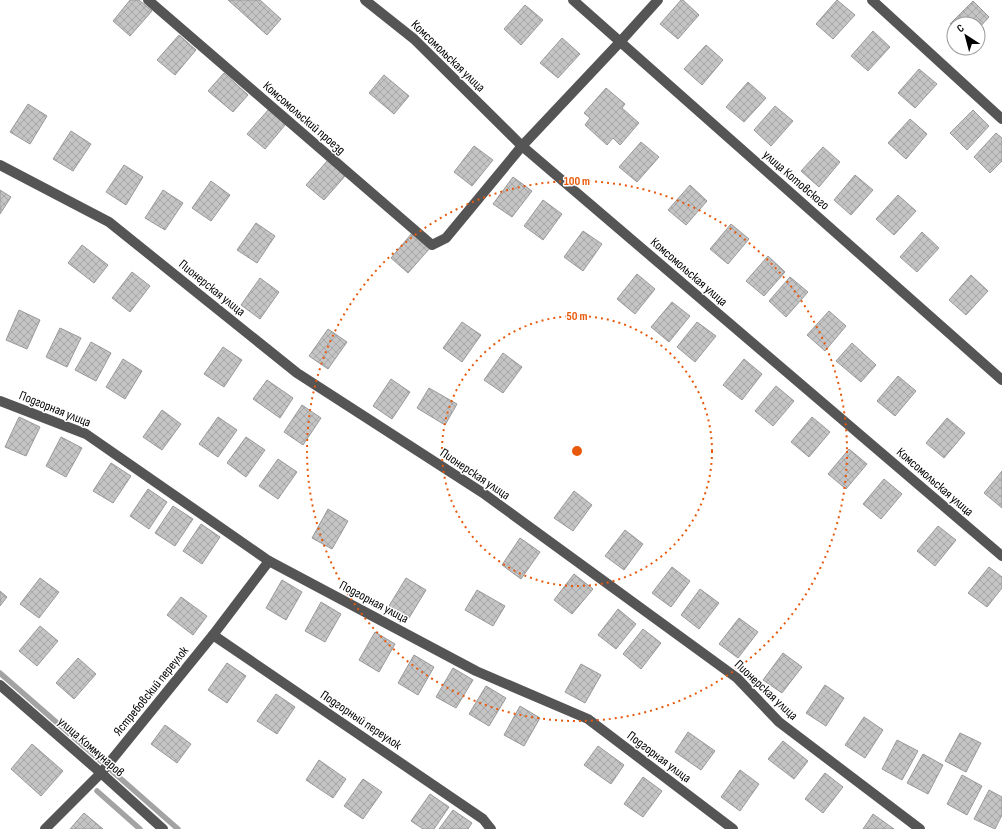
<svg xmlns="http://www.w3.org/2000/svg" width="1002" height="829" font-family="'Sofia Sans Condensed',sans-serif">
<defs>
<pattern id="building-cross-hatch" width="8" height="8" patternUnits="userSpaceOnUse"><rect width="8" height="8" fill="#c4c4c4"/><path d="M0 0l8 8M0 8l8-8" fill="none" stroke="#a7a7a7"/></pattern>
</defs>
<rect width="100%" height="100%" fill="#fff"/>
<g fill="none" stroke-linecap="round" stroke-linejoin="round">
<g stroke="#a3a3a3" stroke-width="5.5">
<polyline points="0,673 101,761"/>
<polyline points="112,771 178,829"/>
<polyline points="97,791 140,829"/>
</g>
</g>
<g fill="url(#building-cross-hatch)" stroke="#999">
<polygon points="130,0 139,0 152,11 130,36 113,21"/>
<polygon points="228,0 260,0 281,19 267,35"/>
<polygon points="681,0 683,0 699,15 678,39 660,24"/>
<polygon points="837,0 855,15 833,39 816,24"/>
<polygon points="973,1 989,17 978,29 978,24 954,24 954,28 950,24"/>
<polygon points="525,5 543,20 521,45 504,29"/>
<polygon points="873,31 890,47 868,71 851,56"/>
<polygon points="179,35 196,50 175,75 157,60"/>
<polygon points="562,38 580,54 558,78 540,63"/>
<polygon points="706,45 723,60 702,85 684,69"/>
<polygon points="919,69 937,84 915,108 898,93"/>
<polygon points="224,73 248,95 233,112 208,91"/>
<polygon points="384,75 409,96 394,114 369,93"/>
<polygon points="748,82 766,98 744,122 726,107"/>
<polygon points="606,88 625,104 622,108 639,123 620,145 613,138 607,145 585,125 590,118 584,113"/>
<polygon points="28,104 47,116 30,144 10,132"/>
<polygon points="775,106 793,121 771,146 754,130"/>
<polygon points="269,109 286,124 265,149 247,134"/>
<polygon points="973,110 989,126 967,150 950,133"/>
<polygon points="910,119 927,134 906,159 888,143"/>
<polygon points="71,131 91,144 73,171 53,159"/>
<polygon points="996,133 1002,138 1002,161 990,173 974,157"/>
<polygon points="641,142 659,157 637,182 619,167"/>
<polygon points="474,146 493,160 472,186 454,172"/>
<polygon points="823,147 840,162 819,187 801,171"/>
<polygon points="328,160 346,175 324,200 306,185"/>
<polygon points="124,165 143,177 126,205 106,192"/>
<polygon points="855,175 873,190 851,215 834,200"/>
<polygon points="513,177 532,191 512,217 493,204"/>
<polygon points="211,181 230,195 211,221 192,208"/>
<polygon points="690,185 707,201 686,225 668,210"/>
<polygon points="0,190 11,197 0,214"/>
<polygon points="163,190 183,203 165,230 145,218"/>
<polygon points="898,195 916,211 894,235 876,219"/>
<polygon points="543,200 562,214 543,240 524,226"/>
<polygon points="256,223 275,236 257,263 237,250"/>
<polygon points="731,224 749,239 728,264 710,249"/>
<polygon points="583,231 602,244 583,271 564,257"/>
<polygon points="922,232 939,248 917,272 900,257"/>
<polygon points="412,233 430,248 408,273 391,258"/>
<polygon points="82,245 108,265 94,283 68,263"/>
<polygon points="768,256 785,272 764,296 746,281"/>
<polygon points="132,272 150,286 130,312 112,298"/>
<polygon points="637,274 655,289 635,314 617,299"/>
<polygon points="971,275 988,291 966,315 949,300"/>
<polygon points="790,277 808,292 786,317 769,301"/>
<polygon points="260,278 279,292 260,319 241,305"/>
<polygon points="672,302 690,316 669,342 651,327"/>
<polygon points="19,310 40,320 27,349 6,340"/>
<polygon points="829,311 846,326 825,351 807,335"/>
<polygon points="462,322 481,335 462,362 443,348"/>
<polygon points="697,322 716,336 695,362 677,347"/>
<polygon points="60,328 81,338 67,367 46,357"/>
<polygon points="328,329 347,342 328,369 309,356"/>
<polygon points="91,342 111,353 96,381 75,370"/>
<polygon points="852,343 876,365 861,382 836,361"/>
<polygon points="223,347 242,360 224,387 204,374"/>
<polygon points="503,353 522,367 503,393 484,380"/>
<polygon points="123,359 142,371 125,399 106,387"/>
<polygon points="744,359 762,374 742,400 723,385"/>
<polygon points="898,376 916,391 895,416 877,401"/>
<polygon points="391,379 410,392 392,419 373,406"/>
<polygon points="267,380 293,398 280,418 253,399"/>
<polygon points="776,386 794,401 773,426 755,411"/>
<polygon points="429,388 457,404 445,425 417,408"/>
<polygon points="302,405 321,418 303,445 284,432"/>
<polygon points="162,410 181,424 162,450 143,437"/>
<polygon points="19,417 40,427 26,456 5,447"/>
<polygon points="218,417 237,430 218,457 199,444"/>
<polygon points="812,417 830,432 809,457 791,442"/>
<polygon points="947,418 965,433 944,458 926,443"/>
<polygon points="61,437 82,448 66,477 46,466"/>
<polygon points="246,437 265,450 246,477 227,463"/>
<polygon points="849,449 867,464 846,489 828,474"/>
<polygon points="278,459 297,472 278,499 259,486"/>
<polygon points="111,463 131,476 113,503 93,491"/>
<polygon points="1002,471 1002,508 984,493"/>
<polygon points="884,479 902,494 881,519 863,504"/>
<polygon points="148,489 167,502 149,529 130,516"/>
<polygon points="574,491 592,505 573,531 554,518"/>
<polygon points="173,506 193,519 175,546 155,533"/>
<polygon points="328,509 348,521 332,549 312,538"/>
<polygon points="201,524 220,537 202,564 183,551"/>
<polygon points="938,526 956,540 935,566 917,551"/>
<polygon points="625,530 643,544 624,570 605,556"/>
<polygon points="520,538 540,552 521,579 502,565"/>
<polygon points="672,567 690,581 671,607 652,593"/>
<polygon points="989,567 1002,577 1002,588 987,607 968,593"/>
<polygon points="574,574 593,589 572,614 554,600"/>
<polygon points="40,578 59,592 39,618 20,604"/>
<polygon points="406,578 426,590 409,618 389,606"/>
<polygon points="282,580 302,592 286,620 266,608"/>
<polygon points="700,589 719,603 699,629 681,615"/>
<polygon points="477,590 505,606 493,626 465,610"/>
<polygon points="0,591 7,597 0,606"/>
<polygon points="181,597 207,616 193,635 167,615"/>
<polygon points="321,602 341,614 325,642 305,631"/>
<polygon points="618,609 636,624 616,649 598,635"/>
<polygon points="739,618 758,632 738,658 719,644"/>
<polygon points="40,626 58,641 37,666 19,651"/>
<polygon points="643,629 661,643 641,669 623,654"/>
<polygon points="375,632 395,644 379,672 359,660"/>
<polygon points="783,653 802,667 782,693 763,680"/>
<polygon points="414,655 434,667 418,695 398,683"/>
<polygon points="78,658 96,674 74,699 56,683"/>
<polygon points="227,663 246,676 227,703 208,690"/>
<polygon points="581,664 601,675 585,703 565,692"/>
<polygon points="453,668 473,680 456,708 436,697"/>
<polygon points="825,685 844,698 826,726 806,713"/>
<polygon points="486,686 506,698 489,726 469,714"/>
<polygon points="276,694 295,707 277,734 257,721"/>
<polygon points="520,706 540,718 524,746 504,735"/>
<polygon points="864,717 883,730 865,758 845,745"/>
<polygon points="165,725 191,744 177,763 151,744"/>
<polygon points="688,732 715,751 701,770 675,752"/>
<polygon points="960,733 981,743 966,772 945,761"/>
<polygon points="897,740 918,751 902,780 882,769"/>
<polygon points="783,741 808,761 794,779 768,759"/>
<polygon points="32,744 63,771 41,796 11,769"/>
<polygon points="598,746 624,765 611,784 584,765"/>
<polygon points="923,754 943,765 928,794 907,783"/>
<polygon points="319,760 346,779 333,798 306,780"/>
<polygon points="740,770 759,784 740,811 721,797"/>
<polygon points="825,773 843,787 823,813 805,799"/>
<polygon points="962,775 982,786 967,815 947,804"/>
<polygon points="643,777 662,791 643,817 624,804"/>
<polygon points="363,779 382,792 363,819 344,806"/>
<polygon points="989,790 1002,797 1002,815 995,829 974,819"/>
<polygon points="430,794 449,807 434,829 423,829 411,821"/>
<polygon points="453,810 472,823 468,829 439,829"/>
<polygon points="84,813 103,829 70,829"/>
<polygon points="873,814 894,829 863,829"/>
</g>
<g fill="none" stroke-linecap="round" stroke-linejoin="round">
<g stroke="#555" stroke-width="10">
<polyline points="148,0 432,245 446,238 522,146 620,42 658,0"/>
<polyline points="365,0 414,39 522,146 1002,556"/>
<polyline points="573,0 1002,380"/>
<polyline points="872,0 1002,119"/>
<polyline points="0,165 109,222 297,373 483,493 737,678 779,722 920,829"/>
<polyline points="0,401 86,434 269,561 476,671 588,719 733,829"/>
<polyline points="213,635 483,819 491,829"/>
<polyline points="0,685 101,773 163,829"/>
<polyline points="45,829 101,773 213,635 269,561"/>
</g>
</g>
<g fill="none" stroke="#e8590c" stroke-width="2" stroke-dasharray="2 4">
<circle cx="577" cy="451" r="135"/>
<circle cx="577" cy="451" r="270"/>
</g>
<g text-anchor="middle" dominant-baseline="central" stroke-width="3" stroke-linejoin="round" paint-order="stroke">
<g font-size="13" fill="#000" stroke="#fff">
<text transform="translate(448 56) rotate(44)">Комсомольская улица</text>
<text transform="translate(304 118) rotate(41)">Комсомольский проезд</text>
<text transform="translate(796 180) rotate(41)">улица Котовского</text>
<text transform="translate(689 272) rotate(41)">Комсомольская улица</text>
<text transform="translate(212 288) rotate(39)">Пионерская улица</text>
<text transform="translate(55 409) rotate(22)">Подгорная улица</text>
<text transform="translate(475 474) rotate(34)">Пионерская улица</text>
<text transform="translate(935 482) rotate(41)">Комсомольская улица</text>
<text transform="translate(374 602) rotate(28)">Подгорная улица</text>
<text transform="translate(766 690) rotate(43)">Пионерская улица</text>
<text transform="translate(151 691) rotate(-51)">Ястребовский переулок</text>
<text transform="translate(361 720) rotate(34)">Подгорный переулок</text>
<text transform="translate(91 747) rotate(41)">улица Коммунаров</text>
<text transform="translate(659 757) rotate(37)">Подгорная улица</text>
</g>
</g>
<circle cx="577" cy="451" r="6" fill="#e8590c" stroke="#fff" stroke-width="2"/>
<g font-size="12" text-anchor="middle" font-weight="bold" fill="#e8590c" stroke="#fff" stroke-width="3" stroke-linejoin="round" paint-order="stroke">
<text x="577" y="185">100 m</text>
<text x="577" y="320">50 m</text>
</g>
<g transform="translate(966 36) rotate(324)"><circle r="19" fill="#ffffff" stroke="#999999"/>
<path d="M0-3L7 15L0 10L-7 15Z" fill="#000000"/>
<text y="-6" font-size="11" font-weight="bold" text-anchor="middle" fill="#000000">С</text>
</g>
</svg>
